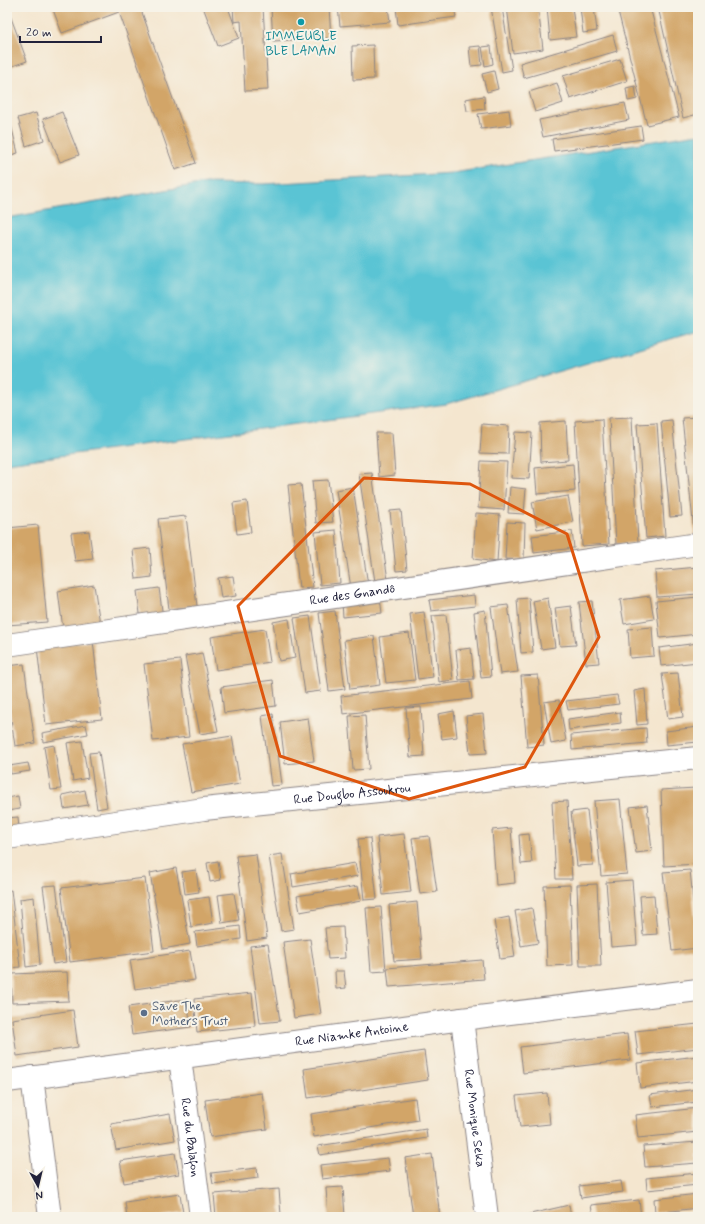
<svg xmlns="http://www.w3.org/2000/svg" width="705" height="1224" font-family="Mynerve,sans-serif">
<rect width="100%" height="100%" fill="#f7f3e8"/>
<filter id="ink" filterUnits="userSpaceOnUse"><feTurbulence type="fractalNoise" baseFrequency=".025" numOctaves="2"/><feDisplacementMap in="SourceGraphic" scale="8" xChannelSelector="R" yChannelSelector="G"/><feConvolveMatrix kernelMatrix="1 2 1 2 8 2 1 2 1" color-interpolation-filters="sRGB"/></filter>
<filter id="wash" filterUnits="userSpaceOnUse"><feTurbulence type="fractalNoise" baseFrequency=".012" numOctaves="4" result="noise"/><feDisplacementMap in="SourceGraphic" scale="16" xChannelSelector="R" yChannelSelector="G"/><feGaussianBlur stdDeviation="0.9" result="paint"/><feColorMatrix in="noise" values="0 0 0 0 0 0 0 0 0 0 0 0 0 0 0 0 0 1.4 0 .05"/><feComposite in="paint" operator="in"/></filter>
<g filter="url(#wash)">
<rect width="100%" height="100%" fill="#f4e6cf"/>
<polygon fill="#5ac4d4" stroke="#3e7388" points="698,134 698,331 446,404 7,463 7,218 205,183 264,184 453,173"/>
<g id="blocks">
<g fill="#d2a568">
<polygon points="7,7 27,61 7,68"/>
<polygon points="52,7 140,7 196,163 175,170 119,12 62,33"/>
<polygon points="203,7 228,7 239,38 218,46"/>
<polygon points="233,7 263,7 268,90 245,91 241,21 234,22"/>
<polygon points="271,7 329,7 331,38 273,41"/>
<polygon points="338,7 388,7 390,22 340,26"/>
<polygon points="396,7 454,7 456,17 398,25"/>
<polygon points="467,7 481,7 481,8 467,10"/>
<polygon points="491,7 502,7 512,70 502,72"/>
<polygon points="507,7 538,7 543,49 513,53"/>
<polygon points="547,7 572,7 576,37 550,40"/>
<polygon points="580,7 594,7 597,31 583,33"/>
<polygon points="617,7 650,7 679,117 647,125"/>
<polygon points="658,7 695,7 698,19 698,114 683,118"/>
<polygon points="613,35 617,51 524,78 520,63"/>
<polygon points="373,45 374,79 353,80 352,46"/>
<polygon points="480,46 482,65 471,66 469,47"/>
<polygon points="491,46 493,64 485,66 482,47"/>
<polygon points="620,59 627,81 570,99 563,76"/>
<polygon points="494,71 498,89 487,92 482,74"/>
<polygon points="557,83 563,103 535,112 529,92"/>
<polygon points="635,86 637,99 628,101 626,88"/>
<polygon points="484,96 485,109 467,111 465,99"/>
<polygon points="625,103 629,120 543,137 539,120"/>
<polygon points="7,109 18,153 7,156"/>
<polygon points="509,110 511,125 481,129 478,114"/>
<polygon points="62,112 79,155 60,162 43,119"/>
<polygon points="36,113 44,140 26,146 18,118"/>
<polygon points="641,126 643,139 554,151 552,139"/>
<polygon points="632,417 638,543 616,544 609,418"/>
<polygon points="698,417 698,539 695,540 682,418"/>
<polygon points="602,419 609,544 582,546 575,421"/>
<polygon points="672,420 682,516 670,517 661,421"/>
<polygon points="566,421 568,460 541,462 540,423"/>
<polygon points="657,423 665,536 646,538 637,424"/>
<polygon points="482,424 509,426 508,454 480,453"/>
<polygon points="515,432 532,433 529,479 511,478"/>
<polygon points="376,433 392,433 395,475 379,477"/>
<polygon points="481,461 507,462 504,510 478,508"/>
<polygon points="573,464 575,491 537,494 535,468"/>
<polygon points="372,473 388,580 375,582 359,474"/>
<polygon points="328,480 333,522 316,523 312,481"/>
<polygon points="301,484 313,587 299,588 288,485"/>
<polygon points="353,487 368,585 351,588 336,490"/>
<polygon points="510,487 526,489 524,514 508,513"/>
<polygon points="568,496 573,522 537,529 532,502"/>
<polygon points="247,501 251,532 237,534 233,503"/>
<polygon points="401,510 407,570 396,571 390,511"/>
<polygon points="476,513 500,515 497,562 473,559"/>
<polygon points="186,516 197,606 169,609 158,519"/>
<polygon points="507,522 525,523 524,560 505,559"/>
<polygon points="38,525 47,622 7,625 7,528"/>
<polygon points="336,530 340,583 320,585 315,532"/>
<polygon points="89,531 93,559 75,561 71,533"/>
<polygon points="572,531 574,548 534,553 532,536"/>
<polygon points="150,548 152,577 136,579 133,550"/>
<polygon points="698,567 698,594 657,597 655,571"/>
<polygon points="233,576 236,596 221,598 218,578"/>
<polygon points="94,585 100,624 63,629 58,591"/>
<polygon points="159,588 163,618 141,621 137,591"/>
<polygon points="474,595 475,606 431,611 429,600"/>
<polygon points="650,596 654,619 624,624 620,600"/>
<polygon points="698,597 698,634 660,638 656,601"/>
<polygon points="380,598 382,613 343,617 342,602"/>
<polygon points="529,598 533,652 521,653 517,599"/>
<polygon points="548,598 555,647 541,649 533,601"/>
<polygon points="592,601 599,663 586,664 579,602"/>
<polygon points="508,605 518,672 500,674 491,607"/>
<polygon points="571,606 576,645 560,646 555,608"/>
<polygon points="485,610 491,677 481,678 474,612"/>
<polygon points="335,611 345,689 329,691 319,613"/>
<polygon points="424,612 433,677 418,679 410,614"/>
<polygon points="446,615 453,680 439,682 432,616"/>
<polygon points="310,616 321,691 305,693 294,618"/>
<polygon points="289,619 295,658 279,661 273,622"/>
<polygon points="652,627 654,656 630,658 628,629"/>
<polygon points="265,629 270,662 216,670 211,637"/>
<polygon points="409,633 415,680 386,683 380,637"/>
<polygon points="374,636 380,685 350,689 344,640"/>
<polygon points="93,641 102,719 46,725 37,647"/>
<polygon points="698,643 698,662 661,666 659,648"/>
<polygon points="471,648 474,679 459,680 456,650"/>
<polygon points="202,653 218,731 200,734 185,656"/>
<polygon points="180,660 189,737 153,741 144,664"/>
<polygon points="24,664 35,743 15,746 7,692 7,666"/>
<polygon points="678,673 683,717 668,719 662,674"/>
<polygon points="538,675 544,745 527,747 521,676"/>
<polygon points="273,680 276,706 224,713 221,687"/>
<polygon points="470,681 472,699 343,714 341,696"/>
<polygon points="645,689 647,724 637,725 634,691"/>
<polygon points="617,695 619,704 568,710 566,701"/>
<polygon points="559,700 566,741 551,744 544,702"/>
<polygon points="421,707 424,756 410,757 406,708"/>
<polygon points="454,711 457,737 442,739 438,714"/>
<polygon points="620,712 621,723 569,730 568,719"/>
<polygon points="273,714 282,785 271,786 262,716"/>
<polygon points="483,714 487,753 470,754 466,716"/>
<polygon points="365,715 369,769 353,770 349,716"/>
<polygon points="308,718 314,761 285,764 280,722"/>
<polygon points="86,725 88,734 43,742 42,733"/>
<polygon points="698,727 698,742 667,745 666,731"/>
<polygon points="646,728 647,743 572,750 571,735"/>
<polygon points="232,736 240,784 191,792 182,744"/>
<polygon points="82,741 88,778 73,781 67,743"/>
<polygon points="54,745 61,789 51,790 44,747"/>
<polygon points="99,752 107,807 97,809 89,753"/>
<polygon points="28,763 30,771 11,774 9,766"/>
<polygon points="696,788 698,864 664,866 661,790"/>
<polygon points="85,790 88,805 64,809 62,795"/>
<polygon points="18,796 20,809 7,811 7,798"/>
<polygon points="620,799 627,874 601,876 594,801"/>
<polygon points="567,801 572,879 556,879 552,802"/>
<polygon points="647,805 652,851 636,853 630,807"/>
<polygon points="587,810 593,865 577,866 571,812"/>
<polygon points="18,817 19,828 7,830 7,818"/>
<polygon points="511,828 515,883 496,885 492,830"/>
<polygon points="404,834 411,892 383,895 377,837"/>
<polygon points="529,834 532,863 521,864 519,835"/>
<polygon points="429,836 437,892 420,894 412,838"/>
<polygon points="370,838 377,899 364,900 358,839"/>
<polygon points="256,854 267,938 247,941 236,856"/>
<polygon points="282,854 294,929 281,931 269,856"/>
<polygon points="218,861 221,880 210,882 207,863"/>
<polygon points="355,863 358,876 293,887 291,874"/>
<polygon points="176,868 190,944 163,949 150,873"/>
<polygon points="196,870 199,892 185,894 182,872"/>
<polygon points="690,870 698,948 672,951 663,872"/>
<polygon points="145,878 154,951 70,962 61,888"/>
<polygon points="632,880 637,945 611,947 606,882"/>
<polygon points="597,884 601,966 580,966 577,885"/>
<polygon points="56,885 66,962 53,964 43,886"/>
<polygon points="570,885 573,965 547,966 544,886"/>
<polygon points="358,886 361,901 300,912 297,896"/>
<polygon points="11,890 20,967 10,968 7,939 7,891"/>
<polygon points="234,893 239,920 222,923 218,895"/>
<polygon points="654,895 657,934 643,935 640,896"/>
<polygon points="34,897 40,965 26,967 20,899"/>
<polygon points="209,897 213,923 191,927 187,900"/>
<polygon points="417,902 422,959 394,961 389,905"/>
<polygon points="381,907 386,971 371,972 366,908"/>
<polygon points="532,908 538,943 521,946 515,911"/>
<polygon points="509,917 515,957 500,959 494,920"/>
<polygon points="240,926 241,939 197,946 195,932"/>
<polygon points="343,927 345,958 328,959 325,928"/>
<polygon points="310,939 321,1014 294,1018 283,942"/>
<polygon points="268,944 280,1021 260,1023 250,946"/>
<polygon points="190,951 195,980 135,989 130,960"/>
<polygon points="482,960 484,979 389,987 387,968"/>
<polygon points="335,971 344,971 346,988 336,989"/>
<polygon points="67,972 69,1001 12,1003 11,974"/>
<polygon points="252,993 255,1026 197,1032 194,999"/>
<polygon points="187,999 191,1027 132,1035 128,1007"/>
<polygon points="73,1010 78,1047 17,1056 12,1019"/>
<polygon points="698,1024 698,1048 638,1055 635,1031"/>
<polygon points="627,1034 630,1060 523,1073 520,1047"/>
<polygon points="424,1051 428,1080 308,1098 304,1069"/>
<polygon points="698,1056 698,1081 640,1088 637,1063"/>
<polygon points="698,1089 698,1102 652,1107 650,1095"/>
<polygon points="262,1093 267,1129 210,1137 205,1100"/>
<polygon points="547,1093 550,1124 520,1127 516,1096"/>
<polygon points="415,1098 418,1120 314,1137 311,1114"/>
<polygon points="698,1108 698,1132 638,1138 635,1115"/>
<polygon points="170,1114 175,1140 116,1150 111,1124"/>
<polygon points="426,1129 427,1138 320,1155 318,1146"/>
<polygon points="698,1142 698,1163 645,1167 643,1146"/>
<polygon points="175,1153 179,1174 124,1183 120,1161"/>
<polygon points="432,1154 440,1217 413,1217 405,1158"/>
<polygon points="388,1158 390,1171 322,1179 320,1165"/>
<polygon points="257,1168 258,1178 213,1184 211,1173"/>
<polygon points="698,1173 698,1185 647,1190 646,1178"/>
<polygon points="621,1181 623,1192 581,1198 579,1186"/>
<polygon points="343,1187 345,1217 328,1217 326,1188"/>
<polygon points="279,1189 281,1215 250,1217 216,1217 214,1194"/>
<polygon points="180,1194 183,1213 158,1217 127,1217 125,1202"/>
<polygon points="698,1194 698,1208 655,1213 654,1199"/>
<polygon points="639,1200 641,1217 593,1217 591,1205"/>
<polygon points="569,1205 571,1217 527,1217 526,1215"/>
</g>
</g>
</g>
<g filter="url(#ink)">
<use href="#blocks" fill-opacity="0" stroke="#8b8485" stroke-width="1"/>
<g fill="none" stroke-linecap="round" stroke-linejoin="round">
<defs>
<g id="minor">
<path id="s1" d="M7,645L698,544"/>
<path id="s2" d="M7,838L204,809L698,758"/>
<path id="s3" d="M462,1019L487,1217"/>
<path id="s4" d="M180,1058L201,1217"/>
<polyline points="32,1077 50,1217"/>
<path id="s5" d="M7,1081L462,1019L698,990"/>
</g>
</defs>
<use href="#minor" stroke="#8b8485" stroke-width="24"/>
<use href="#minor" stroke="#fff" stroke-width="22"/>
</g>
</g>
<path fill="none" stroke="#de560e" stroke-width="3" stroke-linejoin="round" d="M364,478L470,484L567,534L599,637L525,767L409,799L280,756L238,606Z"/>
<circle fill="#0f9aa8" stroke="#f7f3e8" stroke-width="1.5" cx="301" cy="22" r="4"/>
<circle fill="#5c6f8a" stroke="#f7f3e8" stroke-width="1.5" cx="144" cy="1013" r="4"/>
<g text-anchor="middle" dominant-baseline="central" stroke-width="4" stroke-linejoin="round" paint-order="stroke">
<g font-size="13" fill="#0d838f" stroke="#f7f3e8">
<text x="301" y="36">IMMEUBLE<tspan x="301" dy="15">BLE LAMAN</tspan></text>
</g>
<g font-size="13" fill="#22223b" stroke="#f7f3e8">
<text stroke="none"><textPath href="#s1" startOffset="349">Rue des Gnandô</textPath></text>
<text stroke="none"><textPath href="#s2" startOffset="348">Rue Dougbo Assoukrou</textPath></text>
<text stroke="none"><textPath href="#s5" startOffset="348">Rue Niamke Antoine</textPath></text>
<text stroke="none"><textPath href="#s3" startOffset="100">Rue Monique Seka</textPath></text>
<text stroke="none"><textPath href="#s4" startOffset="80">Rue du Balafon</textPath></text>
</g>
<g font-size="13" fill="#4e5e75" stroke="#f7f3e8" text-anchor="start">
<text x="152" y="1006">Save The<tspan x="152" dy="15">Mothers Trust</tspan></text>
</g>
</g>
<rect width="705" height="1224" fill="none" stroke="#f7f3e8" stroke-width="24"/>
<g transform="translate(38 1186) rotate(172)" stroke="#f7f3e8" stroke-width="3" paint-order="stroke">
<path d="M0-3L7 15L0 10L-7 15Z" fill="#22223b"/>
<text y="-6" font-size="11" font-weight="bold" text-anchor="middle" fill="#22223b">N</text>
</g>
<path d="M20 36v6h81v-6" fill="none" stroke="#22223b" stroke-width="2"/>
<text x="26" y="36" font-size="12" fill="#22223b" stroke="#f7f3e8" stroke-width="3" paint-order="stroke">20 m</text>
</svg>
